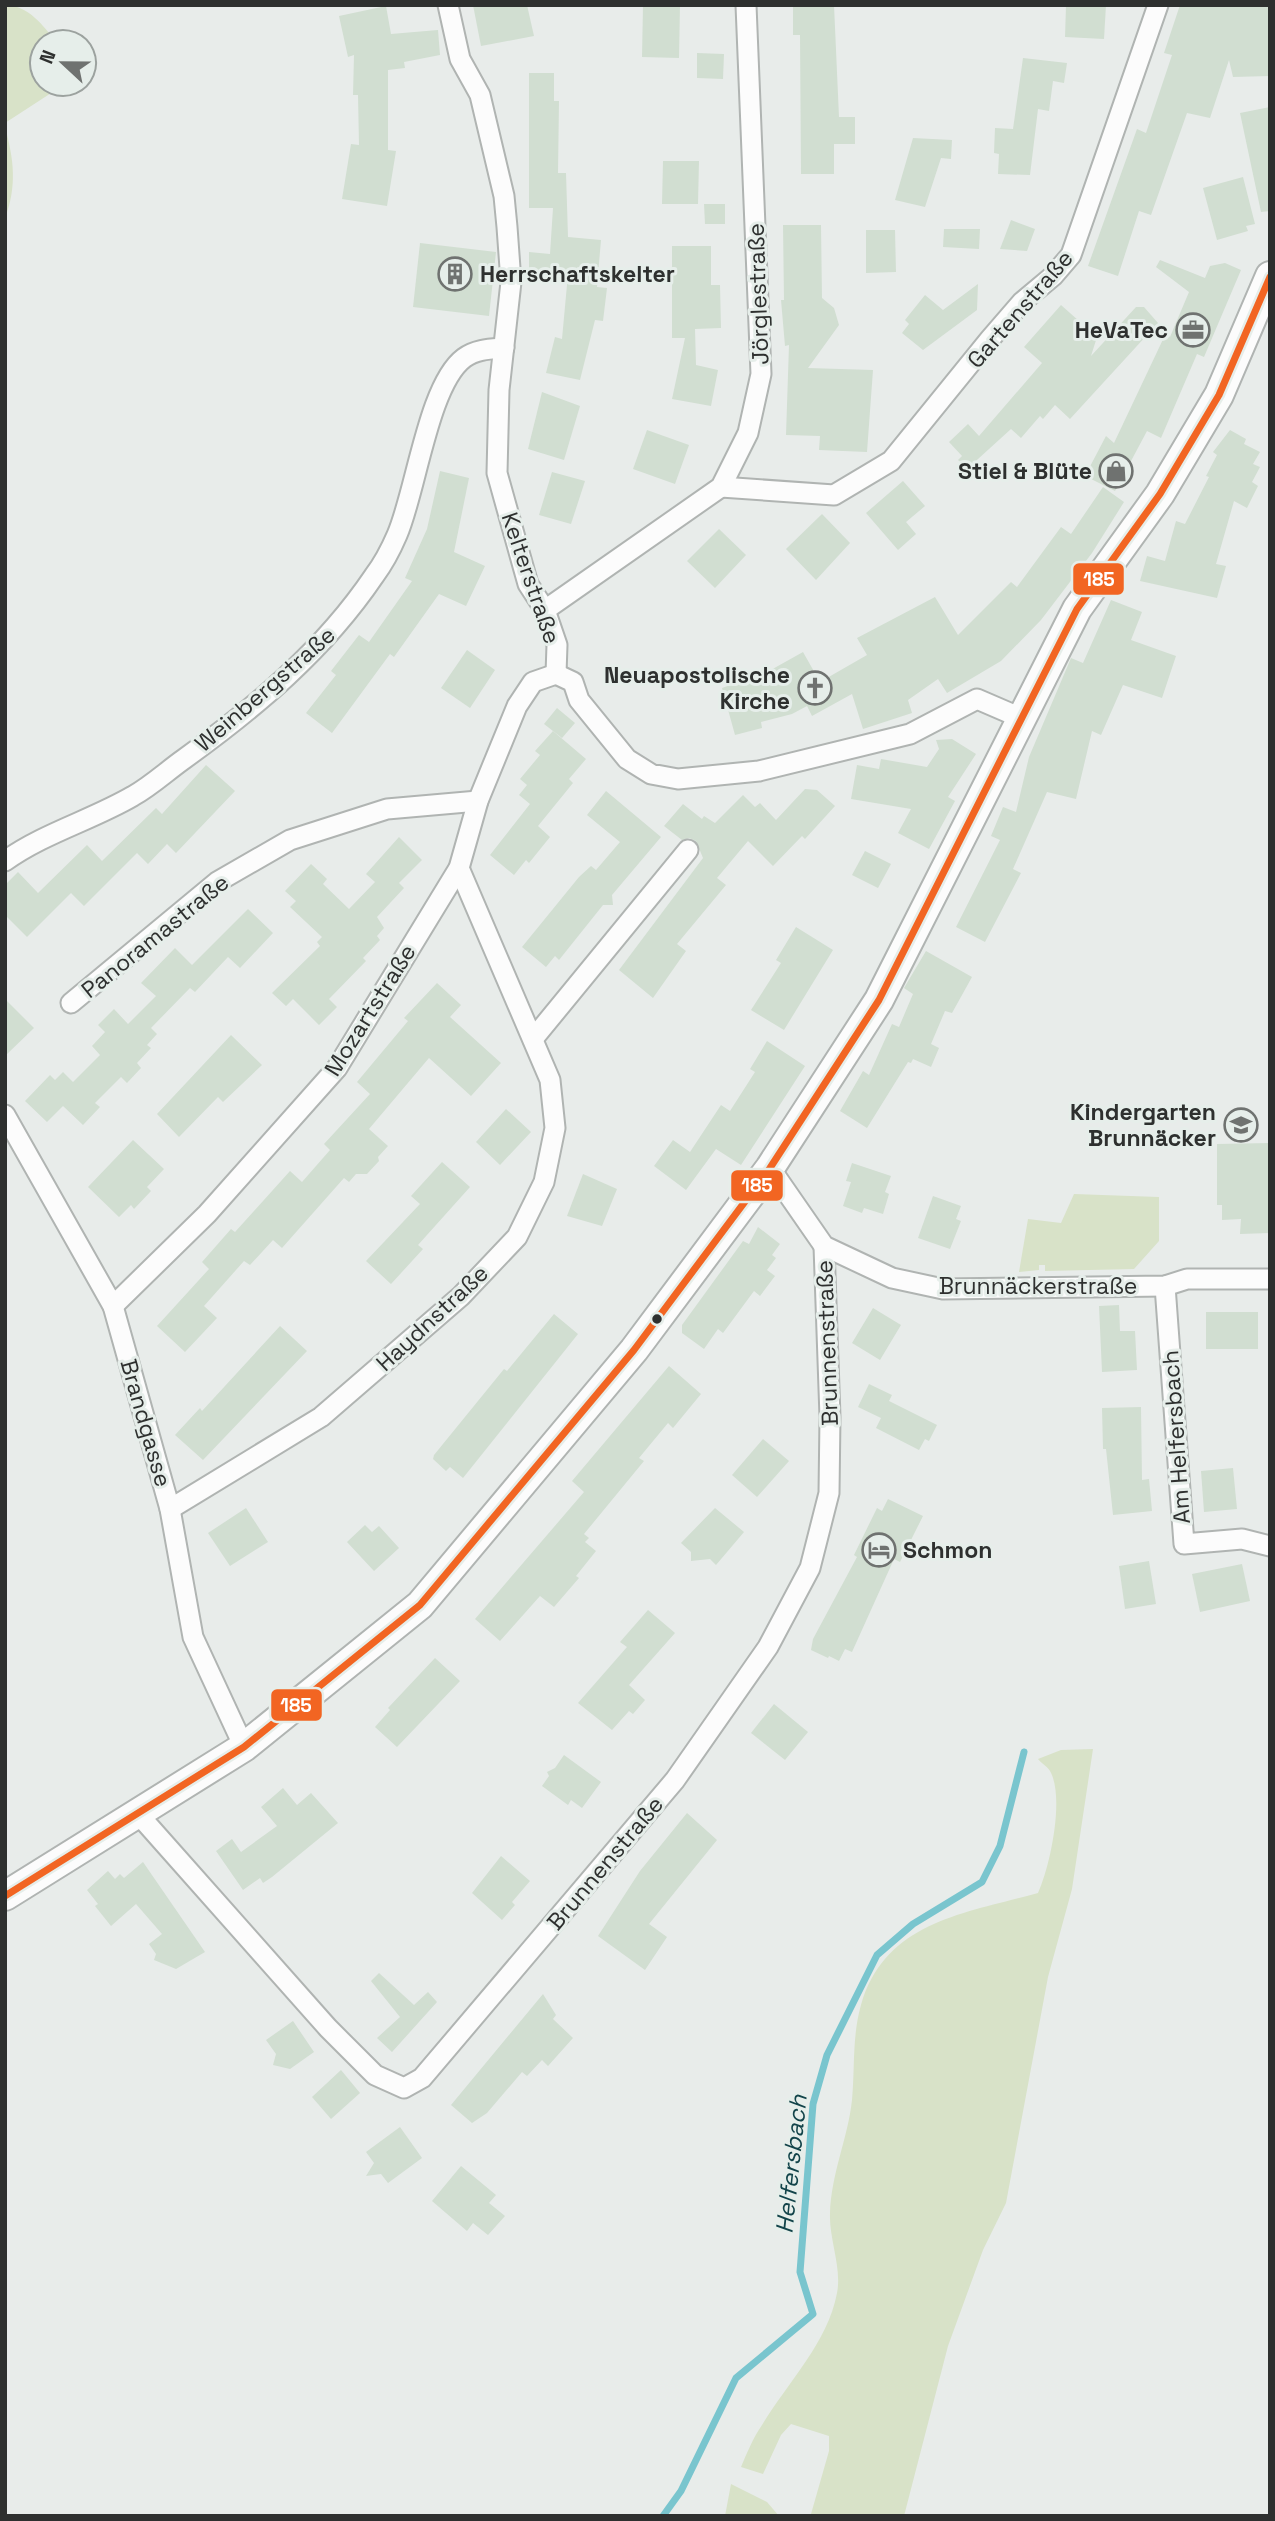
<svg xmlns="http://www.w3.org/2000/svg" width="1275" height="2521" font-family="'Space Grotesk',sans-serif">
<rect width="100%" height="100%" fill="#e8ecea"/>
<g fill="#d8e2c8">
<path d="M5,5C28,5 43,25 56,42H42V58L35,64L42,77V84H65L5,123Z"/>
<path d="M5,127C14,160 17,186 5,218Z"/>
<polygon points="1074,1194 1159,1197 1159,1241 1134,1269 1045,1271 1045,1265 1039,1265 1039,1270 1019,1272 1028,1219 1061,1223"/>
<path d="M1093,1749L1072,1889L1048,1977L1006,2203L983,2250L948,2346L904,2516H814L811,2514L829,2451V2436L791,2424L781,2435L763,2474L741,2467C747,2453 753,2438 762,2425C788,2382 828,2342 837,2293C842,2268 829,2239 830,2214C831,2174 848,2138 852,2100C855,2068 852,2036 861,2005C885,1921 967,1913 1038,1893C1050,1867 1065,1797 1050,1771C1048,1767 1041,1763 1038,1759L1061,1750Z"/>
<polygon points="731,2484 767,2502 779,2516 725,2516"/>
</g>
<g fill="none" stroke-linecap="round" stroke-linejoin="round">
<polyline stroke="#79c5ce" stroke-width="7" points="663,2516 681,2491 736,2378 813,2314 800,2272 813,2104 827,2055 877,1955 913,1924 982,1882 1000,1846 1024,1752"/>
</g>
<g fill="#d1ded1">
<polygon points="473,5 527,5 534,36 481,46"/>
<polygon points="643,5 680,5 679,58 642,57"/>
<polygon points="793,5 834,5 839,117 855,117 855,144 834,144 834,174 801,174 800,35 793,35"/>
<polygon points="1066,5 1106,5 1104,39 1065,37"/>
<polygon points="1180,5 1270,5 1270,76 1233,77 1229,60 1210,118 1187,113 1151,215 1139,211 1118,276 1088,266 1137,129 1146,133 1172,55 1164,53"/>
<polygon points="386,6 391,34 438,30 440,55 404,62 405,68 388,70 388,150 396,151 387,206 342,199 351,144 359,145 358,95 353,95 354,55 348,57 339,16"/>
<polygon points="697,53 724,54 723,79 697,78"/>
<polygon points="1023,58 1067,63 1064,83 1053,81 1049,111 1038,109 1030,175 998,174 999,154 994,153 995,128 1013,129"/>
<polygon points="529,73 554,73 554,101 559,101 558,173 566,173 568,237 601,240 597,287 607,288 603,321 595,320 580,380 546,373 555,337 562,339 568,274 529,273 529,252 550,254 553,208 529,208"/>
<polygon points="1270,107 1270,211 1261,212 1240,113"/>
<polygon points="913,138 952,140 951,159 941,158 925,207 895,200"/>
<polygon points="663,161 699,161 698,204 662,204"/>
<polygon points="1243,177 1255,224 1246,226 1248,231 1217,240 1203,188"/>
<polygon points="704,204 725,204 725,224 705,224"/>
<polygon points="1011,220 1035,229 1027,251 1000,249"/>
<polygon points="783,225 821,225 822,298 834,308 839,325 808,368 873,370 867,452 819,450 820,436 786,435 789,345 785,346 781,300 784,300"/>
<polygon points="944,229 980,229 979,249 943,247"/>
<polygon points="866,230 895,230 896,272 866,273"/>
<polygon points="420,243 496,252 489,316 413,307"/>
<polygon points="672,246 711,246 711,285 720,285 721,328 695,329 696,365 718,370 711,406 672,399 685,338 672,338"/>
<polygon points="1160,260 1205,278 1210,266 1225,263 1241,270 1204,357 1197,354 1161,438 1147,431 1115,491 1085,476 1106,436 1114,443 1166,333 1170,337 1189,292 1156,267"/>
<polygon points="978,284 977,310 923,350 902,333 909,324 905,320 925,295 943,310"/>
<polygon points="1061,305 1097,337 1091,356 1136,307 1144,307 1158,323 1070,419 1055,405 1043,419 1040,416 1021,438 1011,429 967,469 958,460 962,456 949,442 968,424 979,436 1042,363 1024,347"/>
<polygon points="542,392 580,406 564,460 528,449"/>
<polygon points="647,430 689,445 675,484 633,469"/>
<polygon points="1230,430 1246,439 1244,444 1260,452 1253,464 1260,467 1252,482 1258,486 1247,508 1234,501 1216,564 1226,566 1217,598 1140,581 1147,556 1165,561 1176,521 1185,524 1209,477 1206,476 1217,455 1213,452"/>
<polygon points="440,471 469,478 454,552 485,566 466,606 439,594 394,657 390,654 332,733 306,713 336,675 331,671 359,635 369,642 412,581 405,578 427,529"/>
<polygon points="552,472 585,481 571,524 539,515"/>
<polygon points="903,481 925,506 906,522 916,534 898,550 866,513"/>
<polygon points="1103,487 1124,502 1092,553 1041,620 1001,661 947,693 938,679 908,700 912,713 863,729 852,694 812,716 807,706 792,714 761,722 762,728 735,735 722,688 769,671 803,652 820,682 867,655 857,638 935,597 958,635 1011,582 1017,587 1061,527 1071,534"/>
<polygon points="822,514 850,543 816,580 786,549"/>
<polygon points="719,529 746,555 715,588 687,561"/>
<polygon points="1111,600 1142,612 1131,640 1176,656 1162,698 1123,685 1101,735 1092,731 1076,799 1047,792 1013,869 1021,873 985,942 956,927 1000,840 991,836 1003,807 1016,812 1029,757 1071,658 1083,663"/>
<polygon points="467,650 495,670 470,708 441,688"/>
<polygon points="557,708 575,723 562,738 544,724"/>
<polygon points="553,731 586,759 569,779 573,783 538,826 550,837 529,863 526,860 514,875 490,855 530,804 519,795 527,785 520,779 540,755 535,751"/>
<polygon points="952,739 976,754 948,797 955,801 929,849 898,833 911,809 851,799 857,765 879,769 881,759 927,767 939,749 936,740"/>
<polygon points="206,765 235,791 176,853 167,844 148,864 137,853 84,906 71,893 27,937 5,915 5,885 18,872 38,893 87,845 102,861 156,808 162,814"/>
<polygon points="805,789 817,790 835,806 805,839 802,836 773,866 748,841 717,878 726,885 677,944 686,951 653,998 619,970 703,858 696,841 689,838 682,840 664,826 683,804 702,819 704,816 715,823 743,795 755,807 760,803 776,820"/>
<polygon points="606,791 661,837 612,895 613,905 603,905 559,960 555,956 546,967 522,947 579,877 591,866 596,870 620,842 587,815"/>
<polygon points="399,837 422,860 399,883 404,888 377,917 384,928 377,936 380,940 363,958 366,961 329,999 337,1007 319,1025 293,999 286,1006 272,993 320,946 317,942 322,937 290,907 296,901 285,891 311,864 327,879 323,884 349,909 375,882 366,874"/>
<polygon points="865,851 891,864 878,888 852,875"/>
<polygon points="248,909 273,933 240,968 228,957 195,992 190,988 151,1028 157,1034 147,1045 151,1048 137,1063 141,1068 127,1083 121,1077 95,1103 100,1107 83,1125 63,1106 47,1122 25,1101 50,1075 55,1080 63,1072 73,1082 100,1055 92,1046 105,1032 98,1025 114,1009 128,1024 156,996 141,983 175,948 192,965"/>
<polygon points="796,927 833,950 784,1030 751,1010 781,963 776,960"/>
<polygon points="926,951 972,977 952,1013 945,1011 931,1044 939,1048 931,1067 913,1059 911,1063 908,1062 867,1128 840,1111 863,1071 869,1075 892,1024 899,1027 913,994 904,988"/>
<polygon points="437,983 461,1005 450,1017 501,1063 471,1096 429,1058 369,1129 388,1146 378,1157 379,1161 367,1174 356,1174 349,1182 344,1178 282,1248 273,1240 250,1265 244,1261 204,1306 217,1318 185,1352 157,1326 209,1269 202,1262 231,1229 235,1232 290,1171 302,1182 330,1150 324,1144 370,1094 357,1082 408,1021 404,1018"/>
<polygon points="5,999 34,1028 5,1056"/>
<polygon points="231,1035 262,1065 223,1102 218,1097 179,1137 157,1114"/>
<polygon points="767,1041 805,1066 741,1165 716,1149 686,1190 654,1166 673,1140 690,1152 721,1105 730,1111 755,1072 750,1069"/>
<polygon points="506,1109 531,1132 500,1165 476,1142"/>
<polygon points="133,1140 164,1169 147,1187 151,1191 134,1209 131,1205 119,1217 88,1187"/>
<polygon points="1270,1143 1270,1233 1240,1234 1241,1219 1222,1220 1222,1205 1217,1205 1217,1144"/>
<polygon points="442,1162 470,1187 418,1245 423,1249 391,1284 366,1261 420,1204 411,1196"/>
<polygon points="852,1163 891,1176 885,1192 889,1194 883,1214 864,1208 862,1213 843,1206 851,1182 846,1181"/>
<polygon points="583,1174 617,1189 602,1226 567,1216"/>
<polygon points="933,1196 961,1206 956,1219 961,1221 950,1249 918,1238"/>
<polygon points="758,1227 780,1244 772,1255 776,1258 767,1270 775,1276 760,1296 754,1291 723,1333 718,1329 704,1349 682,1333 682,1325 743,1241 749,1244"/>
<polygon points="1119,1305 1120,1331 1135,1331 1137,1370 1102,1372 1099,1306"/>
<polygon points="873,1308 901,1325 880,1360 852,1343"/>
<rect x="1206" y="1312" width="52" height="37"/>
<polygon points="554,1314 578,1334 463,1478 450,1467 446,1471 433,1459 434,1455 504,1369 507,1371"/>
<polygon points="280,1326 307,1351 203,1460 175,1435 200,1408 202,1411"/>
<polygon points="669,1366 701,1394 673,1428 668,1423 639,1458 644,1461 584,1534 589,1538 585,1542 596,1551 576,1576 579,1578 554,1607 540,1596 500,1641 475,1619 584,1492 572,1481"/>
<polygon points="869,1384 892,1395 889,1401 937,1425 929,1441 925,1439 919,1450 876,1428 881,1418 858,1407"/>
<polygon points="1141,1407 1142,1480 1149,1479 1152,1511 1113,1515 1106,1449 1103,1449 1102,1408"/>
<polygon points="763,1439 789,1461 757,1497 732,1475"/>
<polygon points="1233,1468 1237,1509 1204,1512 1201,1471"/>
<polygon points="888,1499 923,1516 900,1562 894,1559 852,1652 845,1649 839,1661 829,1656 828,1658 811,1650 813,1639 857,1557 854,1555 877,1508 882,1511"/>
<polygon points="246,1508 268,1542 230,1566 208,1533"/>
<polygon points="715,1508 744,1532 716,1565 710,1559 691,1561 691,1552 681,1543"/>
<polygon points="365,1525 372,1532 379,1526 399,1548 374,1571 347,1542"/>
<polygon points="1149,1561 1156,1604 1125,1609 1119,1566"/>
<polygon points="1242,1564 1250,1601 1200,1612 1192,1574"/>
<polygon points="648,1610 675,1633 629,1685 645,1700 633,1714 629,1711 612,1730 578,1703 627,1647 620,1642"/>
<polygon points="435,1658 460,1681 397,1747 375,1727 390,1710 388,1708"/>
<polygon points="774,1704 808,1732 785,1760 751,1733"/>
<polygon points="564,1755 601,1782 582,1808 571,1800 568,1805 542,1786 549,1776 547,1772 555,1768"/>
<polygon points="283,1788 297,1805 311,1793 338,1823 272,1877 263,1883 260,1878 243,1890 216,1851 232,1839 241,1852 277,1826 261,1807"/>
<polygon points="687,1813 717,1840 649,1924 667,1937 645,1970 598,1936 640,1871"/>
<polygon points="501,1856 530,1881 512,1902 515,1905 502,1920 472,1893"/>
<polygon points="143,1862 205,1952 176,1969 154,1960 156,1954 149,1944 162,1934 136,1904 111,1926 95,1906 98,1904 87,1890 108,1871 115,1879 120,1874 124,1878"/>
<polygon points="379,1973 414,2005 428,1992 437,2002 392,2052 377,2038 400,2017 371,1981"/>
<polygon points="543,1994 556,2015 553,2019 573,2038 548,2066 542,2060 527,2076 522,2072 487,2113 472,2123 451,2105"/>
<polygon points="293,2021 314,2052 290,2069 273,2065 276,2054 266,2040"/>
<polygon points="341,2070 360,2093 331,2119 312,2097"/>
<polygon points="400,2127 422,2158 388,2183 381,2174 366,2176 374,2163 366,2152"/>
<polygon points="461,2166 496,2195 489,2203 505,2216 488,2235 473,2223 467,2231 432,2201"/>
</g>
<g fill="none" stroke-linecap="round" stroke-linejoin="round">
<defs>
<g id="street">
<polyline points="448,5 460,59 480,95 504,196 507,227 511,282 499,390 497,473 528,584 545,610 557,645 556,674"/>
<polyline points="721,487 834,495 891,461 990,339 1022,302 1053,276 1071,255 1158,5"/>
<polyline points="545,610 721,487 748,433 761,374 746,5"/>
<polyline points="556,674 573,682 579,700 627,759 651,774 678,779 759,771 910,734 977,699 1021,718"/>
<path d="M5,861C44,833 92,820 133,796C151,786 167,771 184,759C256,707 324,650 374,576C383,564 391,549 397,535C416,492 428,385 464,358C476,349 491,349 504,348"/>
<polyline points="71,1003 217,882 290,840 387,809 478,801"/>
<polyline points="533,1039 688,850"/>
<polyline points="5,1115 113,1306 170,1509 193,1637 244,1747"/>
<polyline points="770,1168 824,1246 892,1278 943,1289 1165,1286 1187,1279 1270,1279"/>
<polyline points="1165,1286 1184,1544 1242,1539 1270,1546"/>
<polyline points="113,1306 207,1214 337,1068 459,868 478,801 517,706 533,682 556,674"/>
<polyline points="170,1509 321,1417 461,1296 517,1237 544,1182 555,1128 550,1080 459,868"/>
<polyline points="139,1815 328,2028 375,2075 404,2088 422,2078 675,1780 768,1647 810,1568 829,1493 830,1417 824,1246"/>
</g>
<polyline id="secondary" points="5,1896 244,1747 420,1605 634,1350 770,1168 879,1000 1077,609 1160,494 1219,395 1270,276"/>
</defs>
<use href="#street" stroke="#b0b4b2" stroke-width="23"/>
<use href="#secondary" stroke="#b0b4b2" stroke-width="32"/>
<use href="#street" stroke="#fcfcfc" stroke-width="19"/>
<use href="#secondary" stroke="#fcfcfc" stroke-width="28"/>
<defs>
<polyline id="bus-1" points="5,1896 244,1747 420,1605 634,1350 770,1168 879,1000 1077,609 1160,494 1219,395 1270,277"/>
</defs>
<use href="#bus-1" stroke="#e6eeea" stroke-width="12"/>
<use href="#bus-1" stroke="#f26522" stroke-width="7"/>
</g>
<defs>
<symbol id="building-ring" viewBox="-11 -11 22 22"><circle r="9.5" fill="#e6eeea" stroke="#6f7270" stroke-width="1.5"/><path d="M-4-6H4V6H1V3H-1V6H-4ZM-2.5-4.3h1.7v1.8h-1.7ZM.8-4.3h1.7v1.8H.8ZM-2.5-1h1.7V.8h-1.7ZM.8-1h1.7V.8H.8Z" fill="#6f7270"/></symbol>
<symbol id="office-ring" viewBox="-11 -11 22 22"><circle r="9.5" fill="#e6eeea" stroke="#6f7270" stroke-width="1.5"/><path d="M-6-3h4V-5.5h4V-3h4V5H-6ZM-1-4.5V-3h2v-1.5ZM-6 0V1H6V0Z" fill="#6f7270"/></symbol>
<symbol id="shop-ring" viewBox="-11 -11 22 22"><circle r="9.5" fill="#e6eeea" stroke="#6f7270" stroke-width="1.5"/><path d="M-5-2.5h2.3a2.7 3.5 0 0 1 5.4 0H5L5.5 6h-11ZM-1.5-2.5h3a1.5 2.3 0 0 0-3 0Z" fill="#6f7270"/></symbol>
<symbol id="church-ring" viewBox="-11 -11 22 22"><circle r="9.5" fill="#e6eeea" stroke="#6f7270" stroke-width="1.5"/><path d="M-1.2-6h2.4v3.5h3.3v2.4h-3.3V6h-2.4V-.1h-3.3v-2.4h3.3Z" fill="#6f7270"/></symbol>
<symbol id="school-ring" viewBox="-11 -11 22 22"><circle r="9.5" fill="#e6eeea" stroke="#6f7270" stroke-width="1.5"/><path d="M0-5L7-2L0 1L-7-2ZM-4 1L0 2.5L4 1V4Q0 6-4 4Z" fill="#6f7270"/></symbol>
<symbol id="hotel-ring" viewBox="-11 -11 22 22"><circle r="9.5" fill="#e6eeea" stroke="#6f7270" stroke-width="1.5"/><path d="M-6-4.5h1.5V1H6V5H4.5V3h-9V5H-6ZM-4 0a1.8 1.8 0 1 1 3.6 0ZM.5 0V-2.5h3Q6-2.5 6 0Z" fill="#6f7270"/></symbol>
</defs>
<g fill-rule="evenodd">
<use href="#building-ring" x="436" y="255" width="38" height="38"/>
<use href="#office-ring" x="1174" y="311" width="38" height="38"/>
<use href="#shop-ring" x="1097" y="452" width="38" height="38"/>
<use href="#church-ring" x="796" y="669" width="38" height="38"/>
<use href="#school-ring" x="1222" y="1106" width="38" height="38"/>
<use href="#hotel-ring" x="860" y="1531" width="38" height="38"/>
</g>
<circle fill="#2e302f" stroke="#e6eeea" stroke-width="2.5" cx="657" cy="1319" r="6"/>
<g text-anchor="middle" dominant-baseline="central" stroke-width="6" stroke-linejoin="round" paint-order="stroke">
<g font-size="23" font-weight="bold" fill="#2e302f" stroke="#e6eeea" text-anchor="end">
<text x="480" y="274" text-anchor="start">Herrschaftskelter</text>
<text x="1168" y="330">HeVaTec</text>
<text x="1092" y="471">Stiel &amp; Blüte</text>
<text x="790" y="675">Neuapostolische<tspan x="790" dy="26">Kirche</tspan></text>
<text x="1216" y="1112">Kindergarten<tspan x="1216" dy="26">Brunnäcker</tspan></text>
<text x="903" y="1550" text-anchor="start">Schmon</text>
</g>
<g font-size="23" fill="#2e302f" stroke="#e6eeea">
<text transform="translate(758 294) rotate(-92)">Jörglestraße</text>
<text transform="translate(1020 309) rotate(-49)">Gartenstraße</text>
<text transform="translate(531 578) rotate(71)">Kelterstraße</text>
<text transform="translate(265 689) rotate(-41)">Weinbergstraße</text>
<text transform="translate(155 936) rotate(-39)">Panoramastraße</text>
<text transform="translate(370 1010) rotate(-58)">Mozartstraße</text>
<text x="1038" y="1286">Brunnäckerstraße</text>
<text transform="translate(432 1318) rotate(-43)">Haydnstraße</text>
<text transform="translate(827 1343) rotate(-92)">Brunnenstraße</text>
<text transform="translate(146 1423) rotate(74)">Brandgasse</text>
<text transform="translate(1176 1437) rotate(-94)">Am Helfersbach</text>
<text transform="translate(605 1863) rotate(-50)">Brunnenstraße</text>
</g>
<g font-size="24" font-style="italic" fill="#13444a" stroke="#e6eeea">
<text transform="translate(791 2164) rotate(-84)">Helfersbach</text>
</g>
</g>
<g stroke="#e6eeea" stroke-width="2.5">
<rect x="1072" y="562" width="53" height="34" rx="7" fill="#f26522"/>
<rect x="730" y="1169" width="54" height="33" rx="7" fill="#f26522"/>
<rect x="270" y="1688" width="53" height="34" rx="7" fill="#f26522"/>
</g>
<g font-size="19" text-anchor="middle" font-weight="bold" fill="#fff">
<text x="1099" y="586">185</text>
<text x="757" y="1192">185</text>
<text x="296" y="1712">185</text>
</g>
<rect width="1275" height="2521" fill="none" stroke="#2e302f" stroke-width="14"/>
<g transform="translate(63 63) rotate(292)"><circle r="33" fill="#e6eeea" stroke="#9ca29f" stroke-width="2"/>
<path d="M0-5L12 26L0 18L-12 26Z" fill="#6f7270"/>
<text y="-10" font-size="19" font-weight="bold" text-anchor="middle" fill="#2e302f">N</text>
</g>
</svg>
